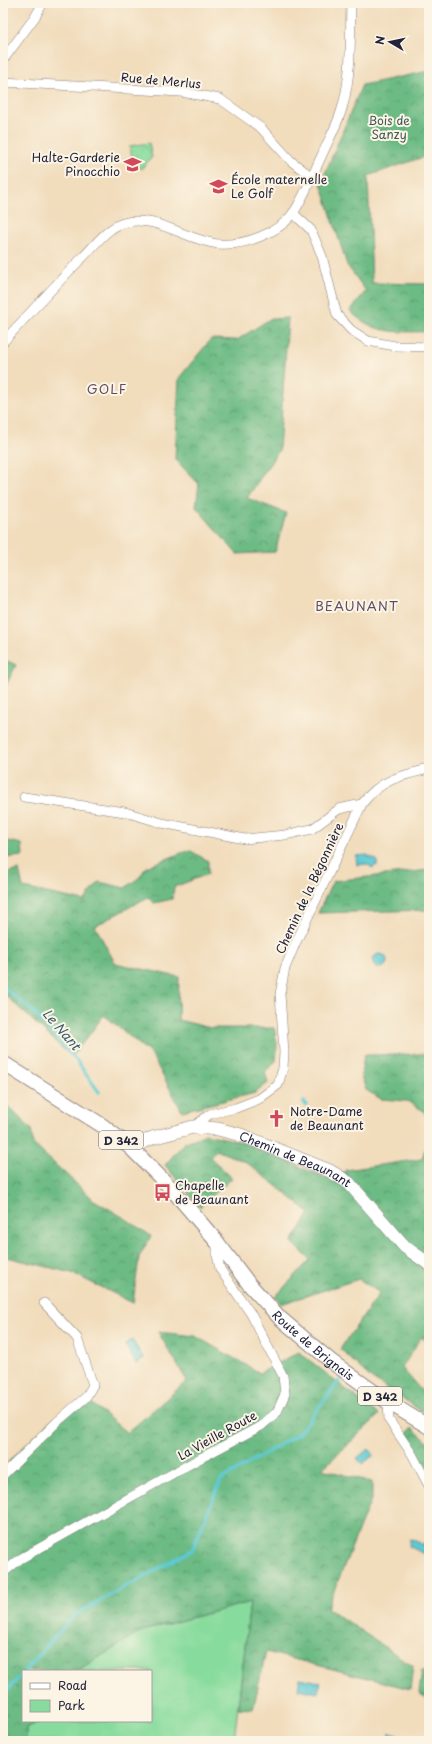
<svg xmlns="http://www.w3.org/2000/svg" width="432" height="1744" font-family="'Playpen Sans',sans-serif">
<defs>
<pattern id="forest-crowns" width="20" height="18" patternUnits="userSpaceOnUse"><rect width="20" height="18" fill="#6dbb84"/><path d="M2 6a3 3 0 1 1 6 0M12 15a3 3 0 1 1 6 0" fill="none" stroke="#59986d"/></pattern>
<pattern id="park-crowns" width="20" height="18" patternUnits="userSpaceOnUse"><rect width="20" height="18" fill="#87db9c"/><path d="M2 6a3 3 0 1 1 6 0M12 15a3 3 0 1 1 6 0" fill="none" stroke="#74bc87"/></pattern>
<pattern id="water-ripples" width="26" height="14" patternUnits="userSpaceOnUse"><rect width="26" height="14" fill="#5dcad3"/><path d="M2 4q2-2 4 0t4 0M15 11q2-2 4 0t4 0" fill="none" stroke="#51adb6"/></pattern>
</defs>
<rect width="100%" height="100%" fill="#fcf5e5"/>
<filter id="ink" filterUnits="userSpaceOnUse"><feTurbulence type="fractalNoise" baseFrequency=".025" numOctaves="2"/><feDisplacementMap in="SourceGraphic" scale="8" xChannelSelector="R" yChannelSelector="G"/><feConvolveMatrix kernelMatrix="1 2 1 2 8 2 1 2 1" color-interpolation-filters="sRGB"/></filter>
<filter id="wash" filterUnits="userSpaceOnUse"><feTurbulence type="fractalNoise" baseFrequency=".012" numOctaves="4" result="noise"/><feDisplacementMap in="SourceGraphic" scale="16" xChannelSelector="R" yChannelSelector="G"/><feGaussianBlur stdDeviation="0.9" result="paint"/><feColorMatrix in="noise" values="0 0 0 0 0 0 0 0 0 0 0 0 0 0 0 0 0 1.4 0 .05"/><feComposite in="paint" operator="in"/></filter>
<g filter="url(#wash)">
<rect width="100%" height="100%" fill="#f1dcbb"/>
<polygon fill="#87db9c" stroke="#547e6c" points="250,1602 234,1741 26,1741 26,1728 40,1721 151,1721 151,1671 76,1671 142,1631"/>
<g fill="url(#forest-crowns)" stroke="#486e60">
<path d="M429,71V155L368,176L372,283L429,284V332C394,331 377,336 350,311L366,291L347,265L321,183L362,85Z"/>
<polygon points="288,318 279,450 247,498 286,513 275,552 237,554 196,507 199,484 175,459 179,378 211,339 237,340 270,319"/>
<polygon points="3,659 16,665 3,691"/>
<polygon points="3,840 22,844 23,856 3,858"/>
<polygon points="189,850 208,861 208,874 174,887 172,899 154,903 148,897 95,926 115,963 179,977 178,1020 211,1028 274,1028 277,1044 276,1061 265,1072 268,1083 255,1093 182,1111 151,1054 104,1015 72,1057 3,993 3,874 19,870 23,888 84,901 99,882 125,888 140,877 146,867"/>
<polygon points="429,870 429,910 318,913 333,881"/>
<polygon points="429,1054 429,1125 424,1111 407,1101 381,1099 366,1090 361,1076 364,1055"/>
<polygon points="3,1101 31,1129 33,1144 94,1200 126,1219 151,1236 139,1257 133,1303 72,1273 3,1256"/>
<polygon points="206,1134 242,1142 333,1181 346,1170 422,1159 429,1134 429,1343 421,1337 402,1368 429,1400 429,1416 371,1378 340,1349 380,1293 359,1279 281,1304 275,1297 310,1260 292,1242 310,1213 246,1162 216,1150 210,1157 232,1178 200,1207 165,1165 184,1143"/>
<polygon points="158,1332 195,1336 260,1373 299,1352 379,1415 322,1469 372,1482 372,1497 327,1608 413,1666 410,1689 266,1652 253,1709 238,1708 250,1602 142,1631 76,1671 23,1671 23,1721 40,1721 26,1728 26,1741 3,1741 3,1467 53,1419 89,1401 127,1433 187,1381"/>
<polygon points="412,1428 429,1443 429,1489 407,1433"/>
<polygon points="422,1670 429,1672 429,1700 419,1693"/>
</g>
<polygon fill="url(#park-crowns)" stroke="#547e6c" points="149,143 152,157 141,169 133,162 129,162 129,159 132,158 130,146"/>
<g fill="url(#water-ripples)" stroke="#407687">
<polygon points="367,855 377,860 377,866 375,865 373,868 366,864 357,865 356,856"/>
<circle cx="380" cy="961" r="7"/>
<polygon points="132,1340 144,1359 136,1364 125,1345"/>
<polygon points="369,1449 374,1455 362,1464 357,1458"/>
<polygon points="410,1539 416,1540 422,1545 423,1543 428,1545 424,1554 409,1546"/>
<polygon points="300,1678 320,1682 318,1693 298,1689"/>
<polygon points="390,1733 399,1735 398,1741 388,1741"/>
</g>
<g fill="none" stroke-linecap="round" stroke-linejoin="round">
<g stroke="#5dcad3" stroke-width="3.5">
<polyline points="3,987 33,1011 76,1060 99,1092"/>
<polyline points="304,1102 306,1105"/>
<polyline points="25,1671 74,1615 192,1550 221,1480 299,1433 339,1381"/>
<polyline points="3,1696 23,1673"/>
</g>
</g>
</g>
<g filter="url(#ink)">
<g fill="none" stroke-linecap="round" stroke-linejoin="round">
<defs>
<g id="street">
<polyline points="3,60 35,17 43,3"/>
<polyline points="3,82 181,92 220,99 261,128 291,161 312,177"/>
<polyline points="293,213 311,230 322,256 337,315 351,330 368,341 395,346 429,347"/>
<path d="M3,342C30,313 56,284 84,256C95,245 107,228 123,223C155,213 187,241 219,244C243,246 280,233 294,212C305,195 313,174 322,155C329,139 339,122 343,105C352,72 350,37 351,3"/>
<polyline points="24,797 125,812 162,823 245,839 285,835 312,829 339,809 362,804"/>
<path d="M193,1127L210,1114L236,1108L259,1099L278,1085L283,1068L284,1052L280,994L285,968L296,942L362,804C379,780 402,775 429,769"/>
<polyline points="388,1402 389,1420 412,1454 429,1486"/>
<polyline points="3,1475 57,1422 86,1397 93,1385 77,1338 44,1303"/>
<polyline points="3,1573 20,1559 197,1460 261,1426 277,1412 285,1394 283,1376 251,1314 220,1269 217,1255 217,1242"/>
</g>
<g id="secondary">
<path id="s1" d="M131,1148L152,1138L193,1127L218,1129L241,1135L330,1171L349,1183L405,1247L429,1264"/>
</g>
<g id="primary">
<path id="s2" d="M3,1063L103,1126L131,1148L171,1188L217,1242L249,1284L280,1318L332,1362L388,1402L429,1427"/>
</g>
</defs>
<use href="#street" stroke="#8a7f7b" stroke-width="10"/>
<use href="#secondary" stroke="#8a7f7b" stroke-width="14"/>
<use href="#primary" stroke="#8a7f7b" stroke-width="16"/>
<use href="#street" stroke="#fff" stroke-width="9"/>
<use href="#secondary" stroke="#fff" stroke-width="13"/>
<use href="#primary" stroke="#fff" stroke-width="14"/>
</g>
</g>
<defs>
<symbol id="school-bare" viewBox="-9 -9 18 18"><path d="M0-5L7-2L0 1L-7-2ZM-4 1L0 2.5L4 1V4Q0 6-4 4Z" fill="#d1495b" stroke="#fcf5e5" stroke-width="2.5" paint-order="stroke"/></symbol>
<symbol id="church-bare" viewBox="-9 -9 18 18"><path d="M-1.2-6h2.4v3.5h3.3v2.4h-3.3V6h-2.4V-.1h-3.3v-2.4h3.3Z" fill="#d1495b" stroke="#fcf5e5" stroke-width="2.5" paint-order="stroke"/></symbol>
<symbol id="bus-bare" viewBox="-9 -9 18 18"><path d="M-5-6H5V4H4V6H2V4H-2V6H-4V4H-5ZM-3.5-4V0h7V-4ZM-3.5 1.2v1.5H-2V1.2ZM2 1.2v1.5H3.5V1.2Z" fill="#d1495b" stroke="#fcf5e5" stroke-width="2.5" paint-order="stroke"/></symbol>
</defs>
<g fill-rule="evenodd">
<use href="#school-bare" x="120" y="152" width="25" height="25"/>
<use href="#school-bare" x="206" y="174" width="25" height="25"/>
<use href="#church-bare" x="264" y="1106" width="25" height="25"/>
<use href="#bus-bare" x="150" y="1180" width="25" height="25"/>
</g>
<g text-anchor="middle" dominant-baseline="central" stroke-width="4" stroke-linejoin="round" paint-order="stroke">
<g fill="#fcf5e5" stroke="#63616e" stroke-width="1">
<rect x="99" y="1131" width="44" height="18" rx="3"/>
<rect x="358" y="1387" width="44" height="18" rx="3"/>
</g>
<g font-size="11" font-weight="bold" fill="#22223b">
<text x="121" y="1140">D 342</text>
<text x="380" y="1396">D 342</text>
</g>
<g font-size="12" fill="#22223b" stroke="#fcf5e5">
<text transform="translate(161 80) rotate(5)">Rue de Merlus</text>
<text transform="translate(309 888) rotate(-65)">Chemin de la Bégonnière</text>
<text stroke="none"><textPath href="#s1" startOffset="174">Chemin de Beaunant</textPath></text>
<text stroke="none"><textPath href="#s2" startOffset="423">Route de Brignais</textPath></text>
<text transform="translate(217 1435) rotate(-29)">La Vieille Route</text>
</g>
<g font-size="12" fill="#405a58" stroke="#fcf5e5">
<text x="389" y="120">Bois de<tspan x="389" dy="14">Sanzy</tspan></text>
</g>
<g font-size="12" fill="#22223b" stroke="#fcf5e5" text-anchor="start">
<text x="120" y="157" text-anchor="end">Halte-Garderie<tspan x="120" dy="14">Pinocchio</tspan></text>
<text x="231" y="179">École maternelle<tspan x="231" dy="14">Le Golf</tspan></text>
<text x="290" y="1111">Notre-Dame<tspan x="290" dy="14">de Beaunant</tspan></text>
<text x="175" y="1185">Chapelle<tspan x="175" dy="14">de Beaunant</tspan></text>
</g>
<g font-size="13" letter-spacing="1" fill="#5f4c65" stroke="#fcf5e5">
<text x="107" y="388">GOLF</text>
<text x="357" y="605">BEAUNANT</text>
</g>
<g font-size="13" font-style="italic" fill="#375d70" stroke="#fcf5e5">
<text transform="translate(62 1029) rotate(49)">Le Nant</text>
</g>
</g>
<rect width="432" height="1744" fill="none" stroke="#fcf5e5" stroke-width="16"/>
<rect x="22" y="1670" width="130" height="52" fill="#fcf5e5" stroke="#a5a1a1"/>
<rect x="30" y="1683" width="20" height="6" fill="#ffffff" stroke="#a5a1a1"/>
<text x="58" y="1690" font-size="12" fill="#22223b">Road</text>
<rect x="30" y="1700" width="20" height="12" fill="#87db9c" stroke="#a5a1a1"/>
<text x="58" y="1710" font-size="12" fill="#22223b">Park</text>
<g transform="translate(390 42) rotate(279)" stroke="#fcf5e5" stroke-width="3" paint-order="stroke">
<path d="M0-3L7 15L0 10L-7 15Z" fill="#22223b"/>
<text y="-6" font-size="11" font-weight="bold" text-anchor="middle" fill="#22223b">N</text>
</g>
</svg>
